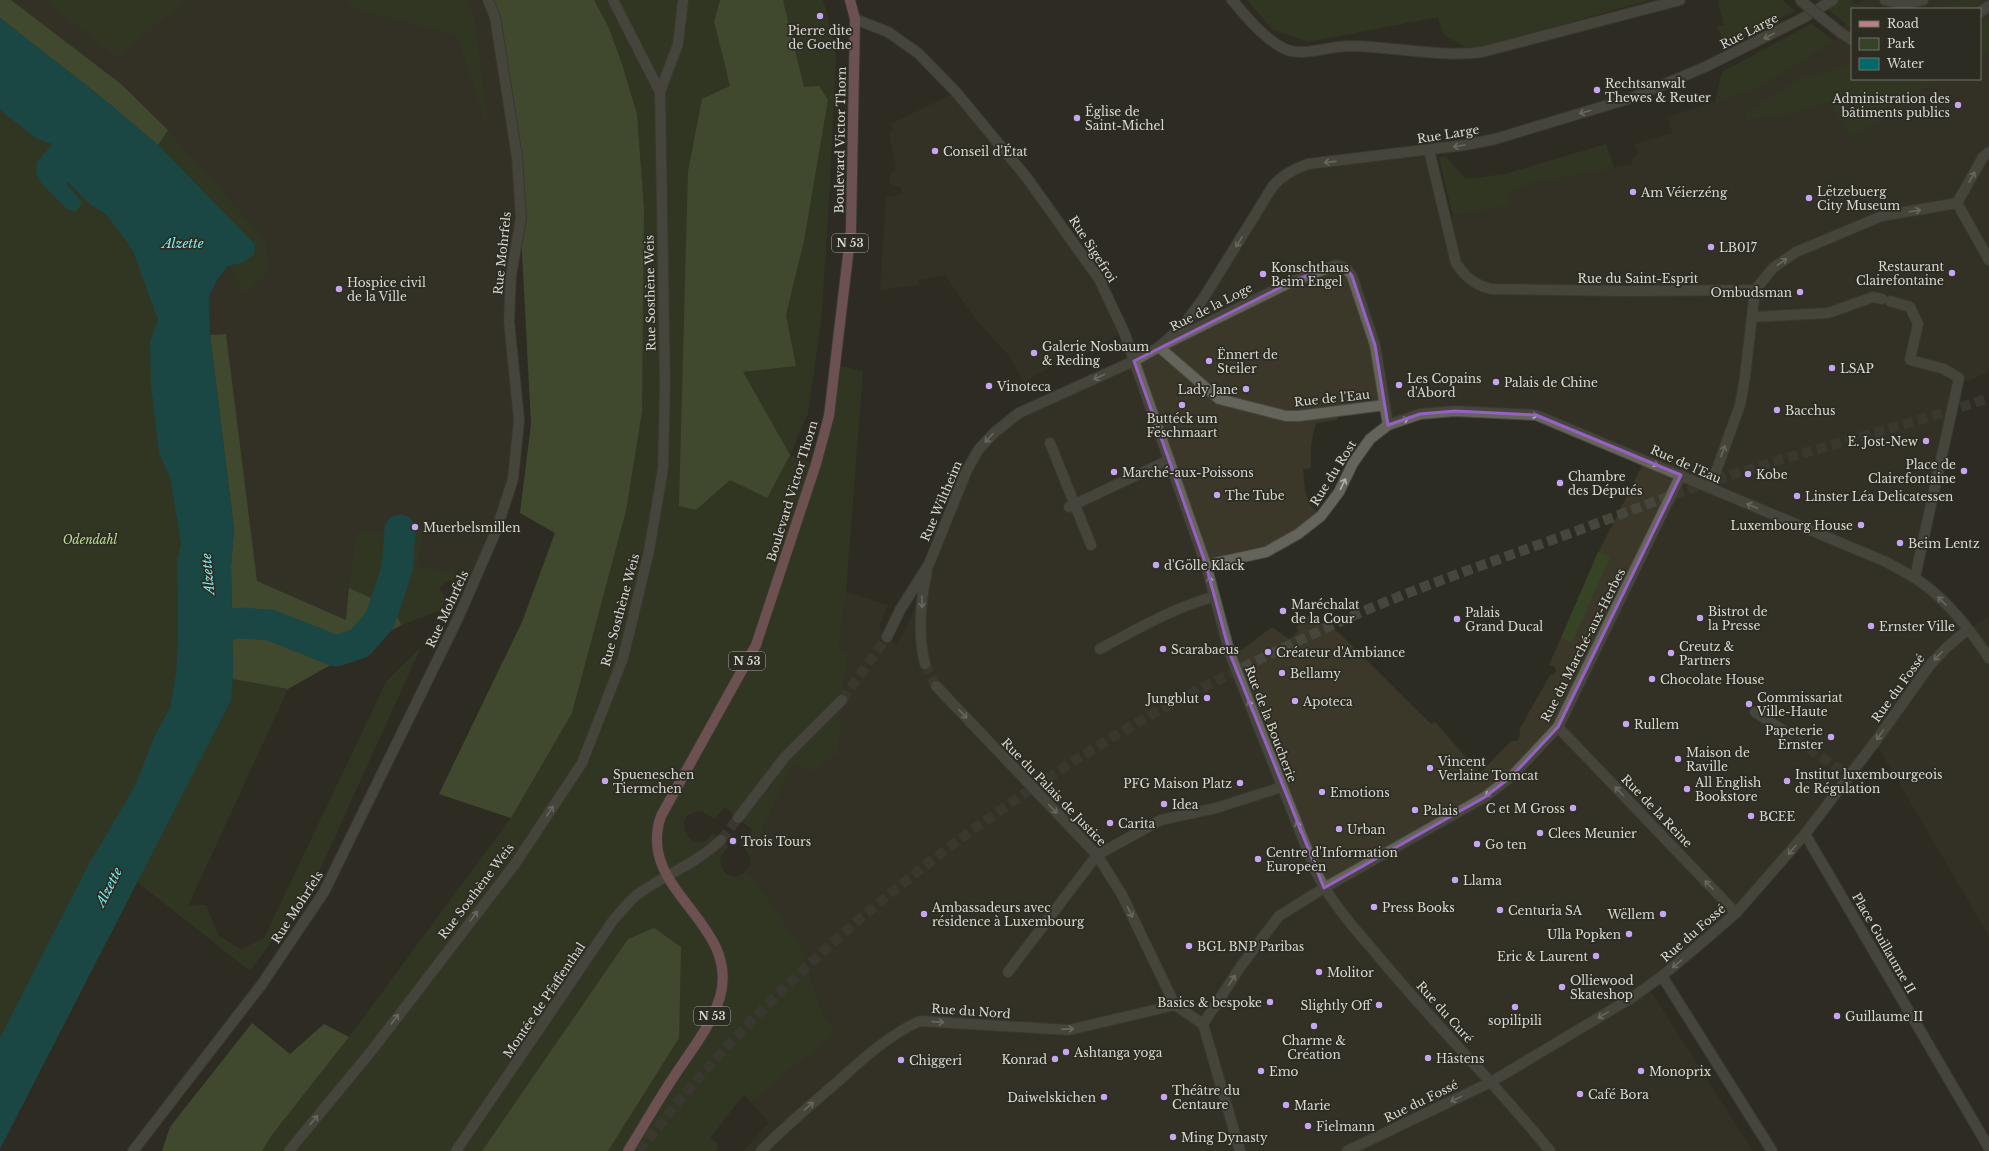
<svg xmlns="http://www.w3.org/2000/svg" width="1989" height="1151" font-family="'Libre Baskerville',serif">
<rect width="100%" height="100%" fill="#2d2c23"/>
<g fill="#3b382a" fill-rule="evenodd">
<polygon points="11,0 488,0 495,17 521,218 511,275 519,420 513,479 477,575 417,566 424,529 357,532 346,620 257,581 226,334 210,335 209,296 217,280 228,266 245,292 268,271 265,240 168,130 121,84"/>
<path d="M1864,0H1989V369L1986,373L1968,381L1960,378L1915,577L1967,630L1989,616V936L1875,742L1759,888L1648,987L1753,1151H743L769,1123L751,1102L836,1031L823,1016L801,947L747,870L750,865V857L792,765L842,700L847,653L838,652L846,592L888,605L879,627L895,644L899,641L922,594L967,470L1019,413L1134,361L1183,326L1275,184L1295,169L1429,150L1445,218L1509,205L1508,194L1531,183L1633,164L1632,159L1638,153L1635,144L1672,133L1668,117L1759,87L1835,41L1852,12V79H1980V9H1853L1855,5ZM1385,405L1388,425L1455,411L1536,415L1645,460L1600,549L1549,665L1554,666L1556,670L1555,674L1550,675L1519,730L1520,736L1517,741H1511L1480,773L1435,722L1431,724L1339,633L1310,615L1296,627L1299,631L1289,639L1272,627L1243,649L1230,654L1206,565L1266,552L1321,516L1311,506L1305,491L1303,469L1311,468V444L1316,423L1338,420L1337,412Z"/>
<polygon points="956,92 1065,230 1124,332 1063,366 1060,362 1024,382 1010,357 978,322 945,275 918,280 919,285 880,290 886,198 902,194 901,187 891,185 889,179 890,174 896,170 889,132 893,131 891,124"/>
</g>
<g fill="#364425">
<polygon points="45,0 184,0 118,57"/>
<polygon points="347,0 467,0 475,21 488,127 457,35 354,8"/>
<path d="M594,0H719V2L714,21L730,86L696,510L730,480L745,377L742,372L796,366L786,315L804,241L828,100L804,87L783,0H822L825,5L836,56L828,218L821,323L808,413L790,455L816,464L835,365L863,371L846,592L838,651L847,653L837,752L816,770L792,765L750,857L746,850L740,845L752,830L725,807L714,819L702,811C665,812 693,863 713,833L729,847C714,857 720,879 739,876L747,870L801,947L823,1016L836,1031L751,1102L744,1094L710,1138L718,1144L717,1151H608L679,1038L628,939L482,1151H262L271,1136L349,1037L511,818L572,713L626,511L642,412L644,209L637,114L622,64L609,28Z"/>
<polygon points="1247,0 1650,0 1480,47 1465,47 1444,35 1438,17 1308,42 1272,29"/>
<polygon points="1722,0 1782,0 1795,11 1726,46 1717,27 1724,25 1718,1"/>
<polygon points="1817,0 1852,0 1855,5 1860,3 1864,9 1852,9 1852,29"/>
<polygon points="1961,0 1983,0 1967,9 1937,9"/>
<polygon points="1989,17 1989,53 1980,58 1980,23"/>
<polygon points="1811,24 1835,41 1759,87 1715,102 1722,72"/>
<polygon points="1852,61 1852,79 1940,79 1900,100 1903,108 1851,136 1830,102 1779,116 1746,119 1745,114 1802,78 1837,70"/>
<polygon points="0,110 37,139 52,144 37,162 81,201 67,185 66,182 91,205 106,214 132,249 158,320 150,341 151,386 159,454 170,477 181,544 177,560 178,632 176,673 170,708 154,737 135,786 87,867 0,1038"/>
<polygon points="168,130 265,240 269,271 245,293 228,266 242,263 255,244 158,145"/>
<polygon points="1606,144 1614,168 1531,183 1508,194 1510,205 1453,216 1439,158 1445,156 1466,179 1505,174"/>
<polygon points="424,529 417,566 457,572 454,581 446,581 440,587 440,591 446,598 439,611 401,625 393,608 349,588 357,532"/>
<polygon points="1598,552 1610,557 1572,643 1561,638"/>
<polygon points="421,647 312,887 250,971 136,881 231,700 233,679 288,689 188,906 206,905 219,936 241,949 264,938 386,682"/>
</g>
<g fill="#576e3b">
<polygon points="0,0 11,0 121,84 168,130 158,145 100,96 0,18"/>
<polygon points="488,0 594,0 609,28 622,64 637,114 644,209 642,412 626,511 572,713 511,818 439,794 522,622 555,533 520,513 531,424 517,157"/>
<polygon points="720,0 783,0 804,87 819,86 828,100 804,241 786,315 796,366 743,372 790,455 767,498 730,480 696,510 679,506 688,172 702,99 730,86 714,21"/>
<polygon points="226,334 257,581 346,620 349,588 393,608 401,625 288,689 233,679 231,565 234,529 210,335"/>
<polygon points="654,928 681,947 679,1038 608,1151 482,1151 628,939"/>
<polygon points="252,1023 290,1054 324,1024 349,1037 271,1136 262,1151 162,1151 170,1127"/>
</g>
<polygon fill="#03686a" points="0,18 100,96 158,145 255,244 254,254 242,263 228,266 217,280 209,296 210,335 234,529 231,565 233,679 231,700 0,1149 0,1038 87,867 135,786 154,737 170,708 176,673 178,632 177,560 181,544 170,477 159,454 151,386 150,341 158,320 132,249 106,214 91,205 67,182 67,185 81,201 81,205 75,212 67,209 41,183 36,173 37,162 52,144 37,139 0,110"/>
<g fill="none" stroke-linecap="round" stroke-linejoin="round">
<polyline stroke="#03686a" stroke-width="31" points="213,627 240,623 270,625 336,651 360,643 380,620 397,569 400,530"/>
<g stroke="#47463d" stroke-width="10" stroke-dasharray="10 5" stroke-linecap="butt">
<polyline points="925,664 936,686"/>
<polyline points="842,700 887,637"/>
<polyline points="1784,731 1849,776"/>
<polyline points="721,840 738,818"/>
</g>
<path stroke="#47463d" stroke-width="10" stroke-dasharray="10 5" stroke-linecap="butt" d="M639,1151C766,984 934,845 1113,737C1180,697 1253,662 1324,629C1400,593 1481,566 1560,537C1612,518 1664,497 1716,480C1807,450 1899,428 1989,398"/>
<defs>
<g id="street">
<polyline points="613,0 660,92"/>
<path d="M1232,0C1247,17 1262,37 1283,48C1302,58 1328,46 1349,46C1393,46 1437,58 1482,52L1680,0"/>
<polyline points="1885,0 1904,4 1923,0"/>
<polyline points="1980,12 1989,6"/>
<path d="M855,19L888,32L918,53L956,92L1027,178L1099,279L1124,332L1206,565L1230,654L1316,872C1332,904 1356,930 1379,957C1434,1024 1496,1084 1550,1151"/>
<polyline points="1841,33 1852,40"/>
<path d="M1429,150L1456,263C1465,277 1475,285 1491,289L1626,291L1755,290"/>
<polyline points="1957,203 1989,260"/>
<polyline points="1957,203 1983,157 1989,152"/>
<polyline points="1755,290 1773,268 1796,252 1882,216 1957,203"/>
<polyline points="1890,301 1910,307 1918,324 1910,360 1944,369 1959,378 1915,577"/>
<polyline points="1752,317 1828,313 1873,297 1882,299"/>
<polyline points="1385,405 1299,416 1286,416 1219,399 1159,347 1293,281 1336,265 1346,268 1352,276 1375,345 1388,425"/>
<polyline points="1050,443 1091,545"/>
<polyline points="1710,488 1740,405 1745,377 1755,290"/>
<polyline points="1069,507 1169,460"/>
<path d="M1206,565L1266,552L1298,534L1321,516L1339,492L1353,463L1370,439L1388,425L1420,414L1455,411L1536,415L1884,561C1900,569 1917,578 1931,590C1953,608 1973,634 1989,658"/>
<path d="M887,637L900,610L929,564L967,470L979,449L995,432L1019,413L1134,361L1159,347L1183,326L1203,299L1273,186C1282,175 1294,169 1308,164L1465,145L1495,139L1608,105L1634,97L1705,67L1803,18L1833,0"/>
<path d="M1100,649C1137,629 1173,608 1213,597"/>
<path d="M925,664C918,637 920,600 927,572"/>
<polyline points="936,686 1097,855 1122,895 1175,1005 1203,1024"/>
<polyline points="1755,712 1784,731"/>
<polyline points="1558,727 1736,913"/>
<polyline points="738,818 784,758 842,700"/>
<polyline points="1805,834 1989,1148"/>
<polyline points="1008,972 1097,855 1161,820 1216,808 1282,787"/>
<polyline points="1662,976 1772,1151"/>
<polyline points="1203,1024 1241,966 1279,916 1324,888 1485,797 1512,776 1558,727 1681,475"/>
<polyline points="1203,1024 1240,1151"/>
<polyline points="133,1151 262,984 324,892 458,618 496,531 513,479 519,420 509,321 511,275 521,218 517,157 495,17 488,0"/>
<polyline points="289,1151 373,1049 515,864 582,763 623,658 649,551 663,468 665,384 660,92 678,44 683,0"/>
<path d="M456,1151L614,919C622,911 629,901 638,894C665,875 697,863 721,840"/>
<path d="M761,1151C785,1126 811,1105 836,1083C862,1060 888,1035 920,1021L1069,1030L1175,1005"/>
<polyline points="1347,1151 1491,1082 1633,997 1662,976 1706,939 1736,913 1805,834 1875,742 1930,665 1947,647 1967,630"/>
</g>
<path id="primary" d="M628,1151C643,1127 657,1102 673,1078C689,1053 711,1027 720,997C741,922 635,891 661,816L756,645L816,464L829,416L851,230L855,19L850,0"/>
</defs>
<use href="#street" stroke="#484740" stroke-width="12"/>
<use href="#primary" stroke="#484740" stroke-width="12"/>
<use href="#street" stroke="#65645a" stroke-width="10"/>
<use href="#primary" stroke="#bb7f87" stroke-width="10"/>
<defs>
<polyline id="street-bridge" points="1800,0 1841,33"/>
</defs>
<use href="#street-bridge" stroke="#484740" stroke-width="12" stroke-linecap="butt"/>
<use href="#street-bridge" stroke="#65645a" stroke-width="10"/>
</g>
<defs><path id="oneway-shaft" d="M-6 0H5M1.5-3L5.5 0L1.5 3" fill="none" stroke-width="1.6" stroke-linecap="round" stroke-linejoin="round"/></defs>
<g stroke="#b0b0a9">
<use href="#oneway-shaft" transform="translate(1769 36) rotate(153)"/>
<use href="#oneway-shaft" transform="translate(1585 112) rotate(163)"/>
<use href="#oneway-shaft" transform="translate(1459 146) rotate(171)"/>
<use href="#oneway-shaft" transform="translate(1330 162) rotate(174)"/>
<use href="#oneway-shaft" transform="translate(1972 177) rotate(-61)"/>
<use href="#oneway-shaft" transform="translate(1915 211) rotate(-10)"/>
<use href="#oneway-shaft" transform="translate(1239 242) rotate(122)"/>
<use href="#oneway-shaft" transform="translate(1782 262) rotate(-35)"/>
<use href="#oneway-shaft" transform="translate(1099 377) rotate(156)"/>
<use href="#oneway-shaft" transform="translate(1532 415) rotate(8)"/>
<use href="#oneway-shaft" transform="translate(1403 420) rotate(-19)"/>
<use href="#oneway-shaft" transform="translate(989 438) rotate(132)"/>
<use href="#oneway-shaft" transform="translate(1723 451) rotate(-70)"/>
<use href="#oneway-shaft" transform="translate(1653 463) rotate(23)"/>
<use href="#oneway-shaft" transform="translate(1343 484) rotate(-64)"/>
<use href="#oneway-shaft" transform="translate(1752 506) rotate(-157)"/>
<use href="#oneway-shaft" transform="translate(1210 582) rotate(-102)"/>
<use href="#oneway-shaft" transform="translate(1942 601) rotate(-135)"/>
<use href="#oneway-shaft" transform="translate(922 602) rotate(89)"/>
<use href="#oneway-shaft" transform="translate(1938 656) rotate(134)"/>
<use href="#oneway-shaft" transform="translate(1250 706) rotate(-111)"/>
<use href="#oneway-shaft" transform="translate(963 714) rotate(47)"/>
<use href="#oneway-shaft" transform="translate(1880 735) rotate(126)"/>
<use href="#oneway-shaft" transform="translate(1619 791) rotate(-134)"/>
<use href="#oneway-shaft" transform="translate(1490 793) rotate(143)"/>
<use href="#oneway-shaft" transform="translate(1053 809) rotate(46)"/>
<use href="#oneway-shaft" transform="translate(550 811) rotate(-56)"/>
<use href="#oneway-shaft" transform="translate(1298 827) rotate(-112)"/>
<use href="#oneway-shaft" transform="translate(1792 850) rotate(131)"/>
<use href="#oneway-shaft" transform="translate(1709 885) rotate(-134)"/>
<use href="#oneway-shaft" transform="translate(1130 912) rotate(64)"/>
<use href="#oneway-shaft" transform="translate(474 916) rotate(-53)"/>
<use href="#oneway-shaft" transform="translate(1677 964) rotate(140)"/>
<use href="#oneway-shaft" transform="translate(1232 980) rotate(-57)"/>
<use href="#oneway-shaft" transform="translate(1603 1015) rotate(149)"/>
<use href="#oneway-shaft" transform="translate(395 1019) rotate(-53)"/>
<use href="#oneway-shaft" transform="translate(938 1022) rotate(4)"/>
<use href="#oneway-shaft" transform="translate(1068 1029) rotate(-4)"/>
<use href="#oneway-shaft" transform="translate(1456 1099) rotate(154)"/>
<use href="#oneway-shaft" transform="translate(809 1106) rotate(-41)"/>
<use href="#oneway-shaft" transform="translate(314 1120) rotate(-50)"/>
</g>
<path d="M0 0H1989V1151H0ZM1336,265L1346,268L1352,276L1375,345L1388,425L1420,414L1455,411L1536,415L1681,475L1558,727L1512,776L1485,797L1324,888L1230,654L1206,565L1134,361L1293,281Z" fill="#2d2c23" fill-opacity=".55" fill-rule="evenodd"/>
<path fill="none" stroke="#9760c5" stroke-width="3" stroke-linejoin="round" d="M1336,265L1346,268L1352,276L1375,345L1388,425L1420,414L1455,411L1536,415L1681,475L1558,727L1512,776L1485,797L1324,888L1230,654L1206,565L1134,361L1293,281Z"/>
<g fill="#c6a6f0" stroke="#2d2c23" stroke-width="1.5">
<circle cx="820" cy="16" r="4"/>
<circle cx="1597" cy="90" r="4"/>
<circle cx="1958" cy="105" r="4"/>
<circle cx="1077" cy="118" r="4"/>
<circle cx="935" cy="151" r="4"/>
<circle cx="1633" cy="192" r="4"/>
<circle cx="1809" cy="198" r="4"/>
<circle cx="1711" cy="247" r="4"/>
<circle cx="1952" cy="273" r="4"/>
<circle cx="1263" cy="274" r="4"/>
<circle cx="339" cy="289" r="4"/>
<circle cx="1800" cy="292" r="4"/>
<circle cx="1034" cy="353" r="4"/>
<circle cx="1209" cy="361" r="4"/>
<circle cx="1832" cy="368" r="4"/>
<circle cx="1496" cy="382" r="4"/>
<circle cx="1399" cy="385" r="4"/>
<circle cx="989" cy="386" r="4"/>
<circle cx="1246" cy="389" r="4"/>
<circle cx="1182" cy="405" r="4"/>
<circle cx="1777" cy="410" r="4"/>
<circle cx="1926" cy="441" r="4"/>
<circle cx="1964" cy="471" r="4"/>
<circle cx="1114" cy="472" r="4"/>
<circle cx="1748" cy="474" r="4"/>
<circle cx="1560" cy="483" r="4"/>
<circle cx="1217" cy="495" r="4"/>
<circle cx="1797" cy="496" r="4"/>
<circle cx="1861" cy="525" r="4"/>
<circle cx="415" cy="527" r="4"/>
<circle cx="1900" cy="543" r="4"/>
<circle cx="1156" cy="565" r="4"/>
<circle cx="1283" cy="611" r="4"/>
<circle cx="1700" cy="618" r="4"/>
<circle cx="1457" cy="619" r="4"/>
<circle cx="1871" cy="626" r="4"/>
<circle cx="1163" cy="649" r="4"/>
<circle cx="1268" cy="652" r="4"/>
<circle cx="1671" cy="653" r="4"/>
<circle cx="1282" cy="673" r="4"/>
<circle cx="1652" cy="679" r="4"/>
<circle cx="1207" cy="698" r="4"/>
<circle cx="1295" cy="701" r="4"/>
<circle cx="1749" cy="704" r="4"/>
<circle cx="1626" cy="724" r="4"/>
<circle cx="1831" cy="737" r="4"/>
<circle cx="1678" cy="759" r="4"/>
<circle cx="1430" cy="768" r="4"/>
<circle cx="605" cy="781" r="4"/>
<circle cx="1787" cy="781" r="4"/>
<circle cx="1240" cy="783" r="4"/>
<circle cx="1687" cy="789" r="4"/>
<circle cx="1322" cy="792" r="4"/>
<circle cx="1164" cy="804" r="4"/>
<circle cx="1573" cy="808" r="4"/>
<circle cx="1415" cy="810" r="4"/>
<circle cx="1751" cy="816" r="4"/>
<circle cx="1110" cy="823" r="4"/>
<circle cx="1339" cy="829" r="4"/>
<circle cx="1540" cy="833" r="4"/>
<circle cx="733" cy="841" r="4"/>
<circle cx="1477" cy="844" r="4"/>
<circle cx="1258" cy="859" r="4"/>
<circle cx="1455" cy="880" r="4"/>
<circle cx="1374" cy="907" r="4"/>
<circle cx="1500" cy="910" r="4"/>
<circle cx="924" cy="914" r="4"/>
<circle cx="1663" cy="914" r="4"/>
<circle cx="1629" cy="934" r="4"/>
<circle cx="1189" cy="946" r="4"/>
<circle cx="1596" cy="956" r="4"/>
<circle cx="1319" cy="972" r="4"/>
<circle cx="1562" cy="987" r="4"/>
<circle cx="1270" cy="1002" r="4"/>
<circle cx="1379" cy="1005" r="4"/>
<circle cx="1515" cy="1007" r="4"/>
<circle cx="1837" cy="1016" r="4"/>
<circle cx="1314" cy="1026" r="4"/>
<circle cx="1066" cy="1052" r="4"/>
<circle cx="1428" cy="1058" r="4"/>
<circle cx="1055" cy="1059" r="4"/>
<circle cx="901" cy="1060" r="4"/>
<circle cx="1261" cy="1071" r="4"/>
<circle cx="1641" cy="1071" r="4"/>
<circle cx="1580" cy="1094" r="4"/>
<circle cx="1104" cy="1097" r="4"/>
<circle cx="1164" cy="1097" r="4"/>
<circle cx="1286" cy="1105" r="4"/>
<circle cx="1308" cy="1126" r="4"/>
<circle cx="1173" cy="1137" r="4"/>
</g>
<g text-anchor="middle" dominant-baseline="central" stroke-width="3.5" stroke-linejoin="round" paint-order="stroke">
<g fill="#2d2c23" stroke="#a5a59e" stroke-width="1">
<rect x="832" y="234" width="36" height="18" rx="3"/>
<rect x="729" y="652" width="36" height="18" rx="3"/>
<rect x="694" y="1007" width="36" height="18" rx="3"/>
</g>
<g font-size="11" font-weight="bold" fill="#d9d9d3">
<text x="850" y="243">N 53</text>
<text x="747" y="661">N 53</text>
<text x="712" y="1016">N 53</text>
</g>
<g font-size="12" fill="#d9d9d3" stroke="#2d2c23" text-anchor="start">
<text x="820" y="30" text-anchor="middle">Pierre dite<tspan x="820" dy="14">de Goethe</tspan></text>
<text x="1605" y="83">Rechtsanwalt<tspan x="1605" dy="14">Thewes &amp; Reuter</tspan></text>
<text x="1950" y="98" text-anchor="end">Administration des<tspan x="1950" dy="14">bâtiments publics</tspan></text>
<text x="1085" y="111">Église de<tspan x="1085" dy="14">Saint-Michel</tspan></text>
<text x="943" y="151">Conseil d'État</text>
<text x="1817" y="191">Lëtzebuerg<tspan x="1817" dy="14">City Museum</tspan></text>
<text x="1641" y="192">Am Véierzéng</text>
<text x="1719" y="247">LB017</text>
<text x="1944" y="266" text-anchor="end">Restaurant<tspan x="1944" dy="14">Clairefontaine</tspan></text>
<text x="1271" y="267">Konschthaus<tspan x="1271" dy="14">Beim Engel</tspan></text>
<text x="347" y="282">Hospice civil<tspan x="347" dy="14">de la Ville</tspan></text>
<text x="1792" y="292" text-anchor="end">Ombudsman</text>
<text x="1042" y="346">Galerie Nosbaum<tspan x="1042" dy="14">&amp; Reding</tspan></text>
<text x="1217" y="354">Ënnert de<tspan x="1217" dy="14">Steiler</tspan></text>
<text x="1840" y="368">LSAP</text>
<text x="1407" y="378">Les Copains<tspan x="1407" dy="14">d'Abord</tspan></text>
<text x="1504" y="382">Palais de Chine</text>
<text x="997" y="386">Vinoteca</text>
<text x="1238" y="389" text-anchor="end">Lady Jane</text>
<text x="1785" y="410">Bacchus</text>
<text x="1182" y="418" text-anchor="middle">Buttéck um<tspan x="1182" dy="14">Fëschmaart</tspan></text>
<text x="1918" y="441" text-anchor="end">E. Jost-New</text>
<text x="1956" y="464" text-anchor="end">Place de<tspan x="1956" dy="14">Clairefontaine</tspan></text>
<text x="1122" y="472">Marché-aux-Poissons</text>
<text x="1756" y="474">Kobe</text>
<text x="1568" y="476">Chambre<tspan x="1568" dy="14">des Députés</tspan></text>
<text x="1225" y="495">The Tube</text>
<text x="1805" y="496">Linster Léa Delicatessen</text>
<text x="1853" y="525" text-anchor="end">Luxembourg House</text>
<text x="423" y="527">Muerbelsmillen</text>
<text x="1908" y="543">Beim Lentz</text>
<text x="1164" y="565">d'Gölle Klack</text>
<text x="1291" y="604">Maréchalat<tspan x="1291" dy="14">de la Cour</tspan></text>
<text x="1708" y="611">Bistrot de<tspan x="1708" dy="14">la Presse</tspan></text>
<text x="1465" y="612">Palais<tspan x="1465" dy="14">Grand Ducal</tspan></text>
<text x="1879" y="626">Ernster Ville</text>
<text x="1679" y="646">Creutz &amp;<tspan x="1679" dy="14">Partners</tspan></text>
<text x="1171" y="649">Scarabaeus</text>
<text x="1276" y="652">Créateur d'Ambiance</text>
<text x="1290" y="673">Bellamy</text>
<text x="1660" y="679">Chocolate House</text>
<text x="1757" y="697">Commissariat<tspan x="1757" dy="14">Ville-Haute</tspan></text>
<text x="1199" y="698" text-anchor="end">Jungblut</text>
<text x="1303" y="701">Apoteca</text>
<text x="1634" y="724">Rullem</text>
<text x="1823" y="730" text-anchor="end">Papeterie<tspan x="1823" dy="14">Ernster</tspan></text>
<text x="1686" y="752">Maison de<tspan x="1686" dy="14">Raville</tspan></text>
<text x="1438" y="761">Vincent<tspan x="1438" dy="14">Verlaine Tomcat</tspan></text>
<text x="613" y="774">Spueneschen<tspan x="613" dy="14">Tiermchen</tspan></text>
<text x="1795" y="774">Institut luxembourgeois<tspan x="1795" dy="14">de Régulation</tspan></text>
<text x="1695" y="782">All English<tspan x="1695" dy="14">Bookstore</tspan></text>
<text x="1232" y="783" text-anchor="end">PFG Maison Platz</text>
<text x="1330" y="792">Emotions</text>
<text x="1172" y="804">Idea</text>
<text x="1565" y="808" text-anchor="end">C et M Gross</text>
<text x="1423" y="810">Palais</text>
<text x="1759" y="816">BCEE</text>
<text x="1118" y="823">Carita</text>
<text x="1347" y="829">Urban</text>
<text x="1548" y="833">Clees Meunier</text>
<text x="741" y="841">Trois Tours</text>
<text x="1485" y="844">Go ten</text>
<text x="1266" y="852">Centre d'Information<tspan x="1266" dy="14">Europeèn</tspan></text>
<text x="1463" y="880">Llama</text>
<text x="932" y="907">Ambassadeurs avec<tspan x="932" dy="14">résidence à Luxembourg</tspan></text>
<text x="1382" y="907">Press Books</text>
<text x="1508" y="910">Centuria SA</text>
<text x="1655" y="914" text-anchor="end">Wëllem</text>
<text x="1621" y="934" text-anchor="end">Ulla Popken</text>
<text x="1197" y="946">BGL BNP Paribas</text>
<text x="1588" y="956" text-anchor="end">Eric &amp; Laurent</text>
<text x="1327" y="972">Molitor</text>
<text x="1570" y="980">Olliewood<tspan x="1570" dy="14">Skateshop</tspan></text>
<text x="1262" y="1002" text-anchor="end">Basics &amp; bespoke</text>
<text x="1371" y="1005" text-anchor="end">Slightly Off</text>
<text x="1845" y="1016">Guillaume II</text>
<text x="1515" y="1020" text-anchor="middle">sopilipili</text>
<text x="1314" y="1040" text-anchor="middle">Charme &amp;<tspan x="1314" dy="14">Création</tspan></text>
<text x="1074" y="1052">Ashtanga yoga</text>
<text x="1436" y="1058">Hãstens</text>
<text x="1047" y="1059" text-anchor="end">Konrad</text>
<text x="909" y="1060">Chiggeri</text>
<text x="1269" y="1071">Emo</text>
<text x="1649" y="1071">Monoprix</text>
<text x="1172" y="1090">Théâtre du<tspan x="1172" dy="14">Centaure</tspan></text>
<text x="1588" y="1094">Café Bora</text>
<text x="1096" y="1097" text-anchor="end">Daiwelskichen</text>
<text x="1294" y="1105">Marie</text>
<text x="1316" y="1126">Fielmann</text>
<text x="1181" y="1137">Ming Dynasty</text>
</g>
<g font-size="12" fill="#d9d9d3" stroke="#2d2c23">
<text transform="translate(1749 31) rotate(-27)">Rue Large</text>
<text transform="translate(1448 134) rotate(-9)">Rue Large</text>
<text transform="translate(840 140) rotate(-89)">Boulevard Victor Thorn</text>
<text transform="translate(1093 249) rotate(57)">Rue Sigefroi</text>
<text transform="translate(502 253) rotate(-84)">Rue Mohrfels</text>
<text x="1638" y="278">Rue du Saint-Esprit</text>
<text transform="translate(650 293) rotate(-91)">Rue Sosthène Weis</text>
<text transform="translate(1211 307) rotate(-27)">Rue de la Loge</text>
<text transform="translate(1332 398) rotate(-6)">Rue de l'Eau</text>
<text transform="translate(1686 464) rotate(24)">Rue de l'Eau</text>
<text transform="translate(1333 473) rotate(-58)">Rue du Rost</text>
<text transform="translate(792 491) rotate(-73)">Boulevard Victor Thorn</text>
<text transform="translate(941 501) rotate(-67)">Rue Wiltheim</text>
<text transform="translate(447 609) rotate(-65)">Rue Mohrfels</text>
<text transform="translate(620 610) rotate(-75)">Rue Sosthène Weis</text>
<text transform="translate(1583 645) rotate(-63)">Rue du Marché-aux-Herbes</text>
<text transform="translate(1898 688) rotate(-54)">Rue du Fossé</text>
<text transform="translate(1271 724) rotate(69)">Rue de la Boucherie</text>
<text transform="translate(1054 792) rotate(46)">Rue du Palais de Justice</text>
<text transform="translate(1657 811) rotate(46)">Rue de la Reine</text>
<text transform="translate(476 891) rotate(-53)">Rue Sosthène Weis</text>
<text transform="translate(297 907) rotate(-57)">Rue Mohrfels</text>
<text transform="translate(1693 933) rotate(-41)">Rue du Fossé</text>
<text transform="translate(1884 943) rotate(60)">Place Guillaume II</text>
<text transform="translate(544 1000) rotate(-56)">Montée de Pfaffenthal</text>
<text transform="translate(971 1011) rotate(4)">Rue du Nord</text>
<text transform="translate(1445 1012) rotate(48)">Rue du Curé</text>
<text transform="translate(1421 1101) rotate(-26)">Rue du Fossé</text>
</g>
<g font-size="12" font-style="italic" fill="#badf92" stroke="#2d2c23">
<text x="90" y="539">Odendahl</text>
</g>
<g font-size="13" font-style="italic" fill="#7bf4f6" stroke="#2d2c23">
<text x="183" y="243">Alzette</text>
<text transform="translate(208 574) rotate(-95)">Alzette</text>
<text transform="translate(109 887) rotate(-63)">Alzette</text>
</g>
</g>
<rect x="1851" y="8" width="130" height="72" fill="#2d2c23" stroke="#727169"/>
<rect x="1859" y="21" width="20" height="6" fill="#bb7f87" stroke="#727169"/>
<text x="1887" y="28" font-size="12" fill="#d9d9d3">Road</text>
<rect x="1859" y="38" width="20" height="12" fill="#364425" stroke="#727169"/>
<text x="1887" y="48" font-size="12" fill="#d9d9d3">Park</text>
<rect x="1859" y="58" width="20" height="12" fill="#03686a" stroke="#727169"/>
<text x="1887" y="68" font-size="12" fill="#d9d9d3">Water</text>
</svg>
